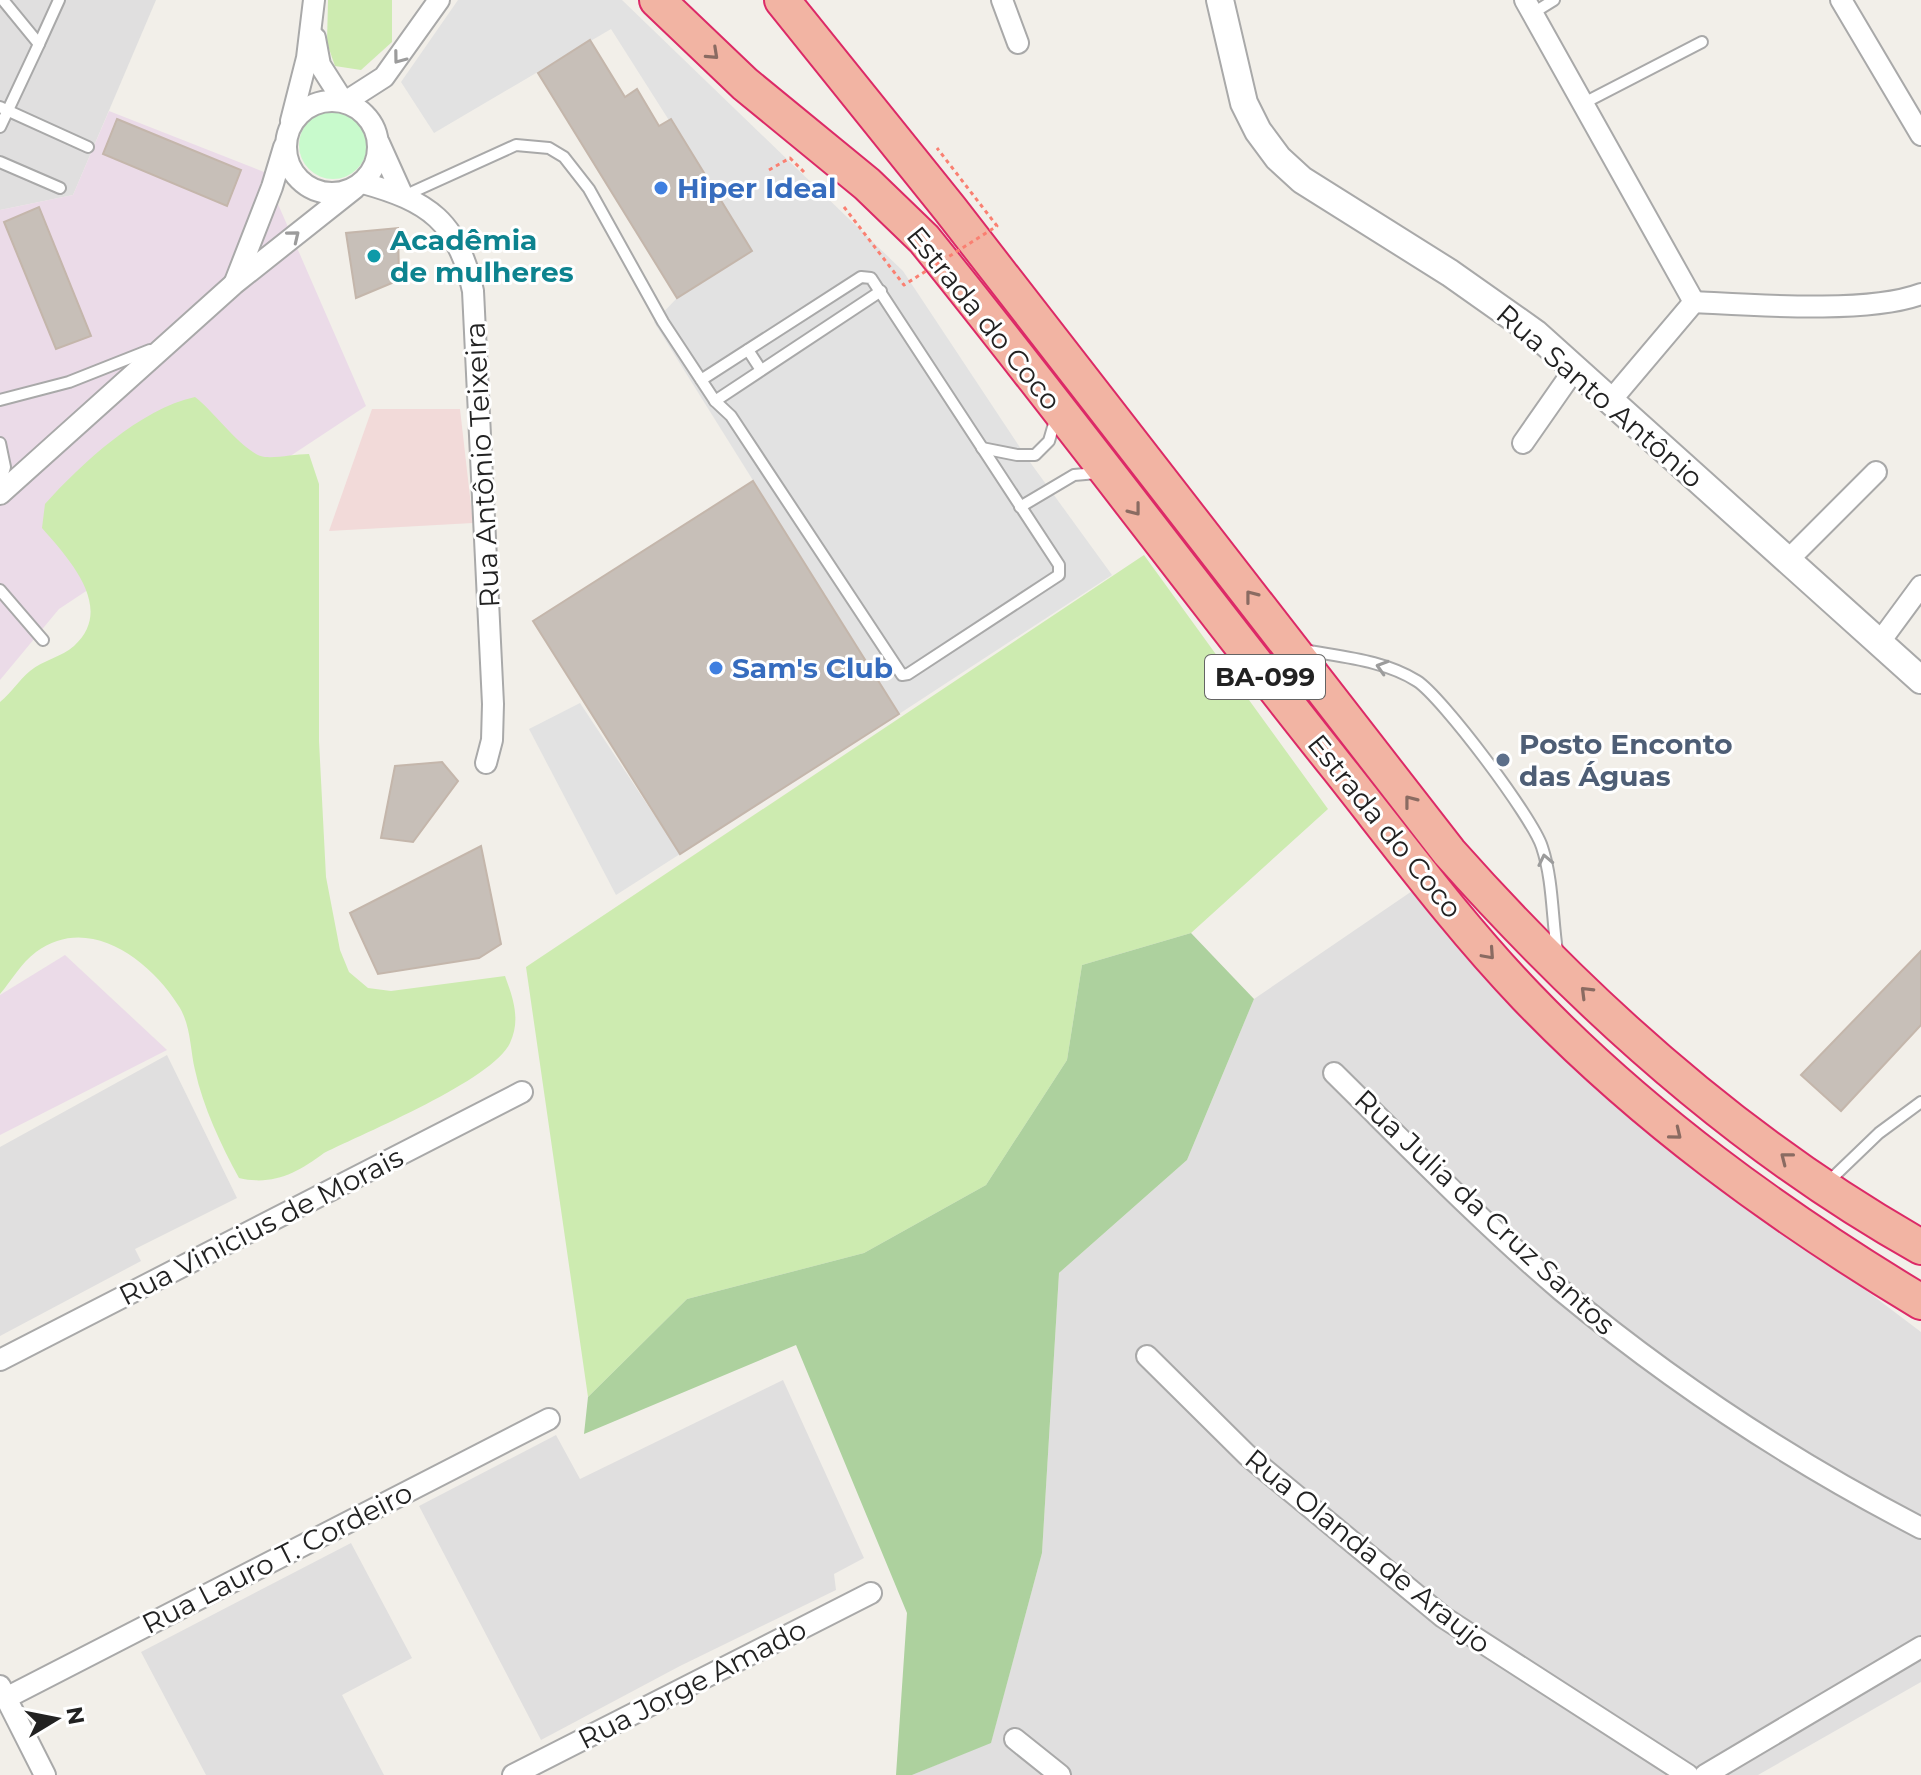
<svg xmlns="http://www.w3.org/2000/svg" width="1921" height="1775" font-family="Montserrat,sans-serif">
<rect width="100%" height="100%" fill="#f2efe9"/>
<g fill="#e0dfdf">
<polygon points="0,0 156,0 73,195 0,210"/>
<polygon points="1418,887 1663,1137 1921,1332 1921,1682 1758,1775 912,1775 991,1742 1042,1553 1059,1273 1187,1160 1254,999"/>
<polygon points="167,1055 237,1198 135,1249 141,1261 0,1336 0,1147"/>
<polygon points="783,1380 864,1558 834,1574 836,1590 680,1666 541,1740 419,1506 556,1435 580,1479"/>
<polygon points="351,1543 412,1658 342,1695 384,1775 206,1775 141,1652"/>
</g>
<polygon fill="#f2dad9" points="372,409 460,409 473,523 329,531"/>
<g fill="#ebdbe8">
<polygon points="109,111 264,172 366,406 59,609 0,680 0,210 73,195"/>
<polygon points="65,955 167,1050 0,1135 0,995"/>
</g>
<g fill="#cdebb0">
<polygon points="328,0 392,0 392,42 361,70 335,66 327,43"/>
<path d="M195,397C214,411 245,455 265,457C279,458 295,454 309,454L319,484V741L326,877L340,950L349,972L368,988L391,991L505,976C513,998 521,1020 510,1043C493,1080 364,1133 324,1153C297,1173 273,1186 239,1178C221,1145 203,1107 195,1070C190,1049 191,1024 178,1005C148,958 88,914 36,952C21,963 12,980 0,994V702C12,692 19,680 30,671C43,660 62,657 74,646C116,608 68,558 42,528L45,504C82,463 140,409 195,397Z"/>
<polygon points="1144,555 1328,809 1191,933 1082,965 1067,1060 986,1185 864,1253 687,1299 588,1397 526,967"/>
</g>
<polygon fill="#add19e" points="1191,933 1254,999 1187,1160 1059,1273 1042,1553 991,1743 912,1775 896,1775 907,1613 796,1345 584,1434 588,1397 687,1299 864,1253 986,1185 1067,1060 1082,965"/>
<circle fill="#c8facc" cx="333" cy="145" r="34"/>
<g fill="#e2e2e2">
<polygon points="458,0 622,0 903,271 1027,458 1112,575 899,714 654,322 677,298 752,251 611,29 434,133 401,82"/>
<polygon points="580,703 680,854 616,895 529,729"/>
</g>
<g fill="#c7bfb8" stroke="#c4b6ab" stroke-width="2">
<polygon points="590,40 625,97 637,89 659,126 671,119 752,251 677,298 538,73"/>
<polygon points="117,119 241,170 227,206 103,154"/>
<polygon points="39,207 91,336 56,349 4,222"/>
<polygon points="398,228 399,280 356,298 346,233"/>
<polygon points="753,481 899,714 680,854 533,621"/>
<polygon points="442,762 458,781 413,842 381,838 395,766"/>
<polygon points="481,846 501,944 479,958 378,974 350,913"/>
<polygon points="1921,951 1921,1025 1841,1111 1801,1075"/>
</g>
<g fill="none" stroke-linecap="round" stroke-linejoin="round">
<defs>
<g id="service">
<polyline points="1533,13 1554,0"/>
<polyline points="39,44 59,0"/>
<polyline points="1584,103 1702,42"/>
<polyline points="0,107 88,147"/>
<polyline points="0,127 39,44 3,0"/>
<polyline points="0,162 60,188"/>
<polyline points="406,195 516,145 549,148 564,157 589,189 663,322 715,401 731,416 902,675 908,674 1059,575 1059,565 871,278 861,277 701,380"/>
<polyline points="748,350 761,370"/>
<polyline points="0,400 69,382 150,350"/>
<polyline points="715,401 881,291"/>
<polyline points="0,443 5,467 0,484"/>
<polyline points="982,448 1017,455 1035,455 1049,441 1056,417"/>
<polyline points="1020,507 1074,475 1097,473"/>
<polyline points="0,590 43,640"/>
<path d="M1304,650C1341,657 1384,660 1417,681C1442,697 1533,818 1542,847C1553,880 1552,918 1557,951"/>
<polyline points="1827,1183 1879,1133 1921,1102"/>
</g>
<g id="minor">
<polyline points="1002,0 1018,43"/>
<polyline points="1525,0 1694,302"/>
<polyline points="1841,0 1921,135"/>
<polyline points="315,38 320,65 343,101"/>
<circle cx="332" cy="147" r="46"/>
<polyline points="345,102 384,77 439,0"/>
<polyline points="291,121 307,58 314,0"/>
<polyline points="379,143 402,194"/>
<path d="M363,183C428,201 458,221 473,291L493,704L492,740L486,763"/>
<polyline points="235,282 272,187 284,147"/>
<path d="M1694,302C1753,305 1868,314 1921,294"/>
<polyline points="1612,399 1694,302"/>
<polyline points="1523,443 1576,367"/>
<polyline points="0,494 234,284 355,188"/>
<polyline points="1787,561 1876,472"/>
<polyline points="1879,643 1921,586"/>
<path d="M1334,1073C1409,1147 1482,1223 1562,1291C1673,1383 1793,1462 1921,1528"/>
<polyline points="1147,1356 1247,1455 1443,1617 1688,1775"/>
<polyline points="0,1360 522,1092"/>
<polyline points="0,1686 45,1775"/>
<polyline points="6,1698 549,1419"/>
<polyline points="1015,1739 1060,1775"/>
<polyline points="513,1775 871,1593"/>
<polyline points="1705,1775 1921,1647"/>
</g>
<polyline id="tertiary" points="1220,0 1244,103 1258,131 1278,158 1302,180 1450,273 1535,333 1921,680"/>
<g id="trunk">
<path d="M657,0L745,84L867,184L924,239C1065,413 1198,593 1338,768C1399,845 1458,925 1526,996C1642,1117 1777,1215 1921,1302"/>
<path d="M782,0L950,209L1449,852C1584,1004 1743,1147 1921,1247"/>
</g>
</defs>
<use href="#service" stroke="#a9a9a9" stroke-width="14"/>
<use href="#minor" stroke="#a9a9a9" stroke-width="24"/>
<use href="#tertiary" stroke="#a9a9a9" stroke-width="30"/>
<use href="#trunk" stroke="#dc2a67" stroke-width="38"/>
<polyline stroke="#fa8072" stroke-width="3" stroke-dasharray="4 4" stroke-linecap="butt" points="769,170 790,158 804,172"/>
<use href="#service" stroke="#fff" stroke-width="10"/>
<use href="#minor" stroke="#fff" stroke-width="20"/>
<use href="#tertiary" stroke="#fff" stroke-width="26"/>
<use href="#trunk" stroke="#f2b4a3" stroke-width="34"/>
<polyline stroke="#fa8072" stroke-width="3" stroke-dasharray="4 4" stroke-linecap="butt" points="844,207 904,285 997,226 937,148"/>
</g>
<defs><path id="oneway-chevron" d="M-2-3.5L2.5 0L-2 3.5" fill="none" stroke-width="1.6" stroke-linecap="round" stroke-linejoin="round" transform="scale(2)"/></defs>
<g stroke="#8a6b62">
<use href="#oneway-chevron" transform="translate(713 54) rotate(43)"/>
<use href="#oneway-chevron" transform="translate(1135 510) rotate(52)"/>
<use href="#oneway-chevron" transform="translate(1251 596) rotate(-128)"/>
<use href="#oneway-chevron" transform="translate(1410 801) rotate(-128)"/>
<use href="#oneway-chevron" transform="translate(1489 954) rotate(48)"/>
<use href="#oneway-chevron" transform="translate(1586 992) rotate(-135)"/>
<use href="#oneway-chevron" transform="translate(1676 1134) rotate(39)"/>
<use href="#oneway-chevron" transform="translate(1786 1158) rotate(-142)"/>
</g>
<g stroke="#9c9c9c">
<use href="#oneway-chevron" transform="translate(399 58) rotate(127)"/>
<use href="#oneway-chevron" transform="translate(294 236) rotate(-39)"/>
<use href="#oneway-chevron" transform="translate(1382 667) rotate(-163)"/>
<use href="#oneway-chevron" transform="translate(1545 860) rotate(-102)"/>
</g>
<g fill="#3f7fe0" stroke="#fff" stroke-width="3">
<circle cx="661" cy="188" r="8"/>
<circle cx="716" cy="668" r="8"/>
</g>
<circle fill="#0f9aa8" stroke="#fff" stroke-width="3" cx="374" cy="256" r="8"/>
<circle fill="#5c6f8a" stroke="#fff" stroke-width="3" cx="1503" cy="760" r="8"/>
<g text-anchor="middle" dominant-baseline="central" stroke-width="6" stroke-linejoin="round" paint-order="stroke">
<rect fill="#fff" stroke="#646464" stroke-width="2" x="1205" y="655" width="120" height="44" rx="6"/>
<g font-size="26" font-weight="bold" fill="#222">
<text x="1265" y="677">BA-099</text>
</g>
<g font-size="28" font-weight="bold" fill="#366cbe" stroke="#fff" text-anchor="start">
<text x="677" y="188">Hiper Ideal</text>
<text x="732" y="668">Sam's Club</text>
</g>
<g font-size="28" font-weight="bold" fill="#0d838f" stroke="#fff" text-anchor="start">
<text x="390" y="240">Acadêmia<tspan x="390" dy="32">de mulheres</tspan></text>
</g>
<g font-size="28" fill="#222" stroke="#fff">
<text transform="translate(984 318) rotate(51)">Estrada do Coco</text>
<text transform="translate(1600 396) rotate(41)">Rua Santo Antônio</text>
<text transform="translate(482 465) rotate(-93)">Rua Antônio Teixeira</text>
<text transform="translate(1385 826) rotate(51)">Estrada do Coco</text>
<text transform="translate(1485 1212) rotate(43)">Rua Julia da Cruz Santos</text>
<text transform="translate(261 1226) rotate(-27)">Rua Vinicius de Morais</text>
<text transform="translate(1368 1551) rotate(39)">Rua Olanda de Araujo</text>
<text transform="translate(277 1558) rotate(-27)">Rua Lauro T. Cordeiro</text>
<text transform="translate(692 1684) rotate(-27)">Rua Jorge Amado</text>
</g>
<g font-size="28" font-weight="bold" fill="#4e5e75" stroke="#fff" text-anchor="start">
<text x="1519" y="744">Posto Enconto<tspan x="1519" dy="32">das Águas</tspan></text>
</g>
</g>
<g transform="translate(56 1719) rotate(80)" stroke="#ffffff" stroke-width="6" paint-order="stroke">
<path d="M0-6L14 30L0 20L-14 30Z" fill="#222222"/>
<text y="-12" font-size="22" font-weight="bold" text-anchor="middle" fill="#222222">N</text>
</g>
</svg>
